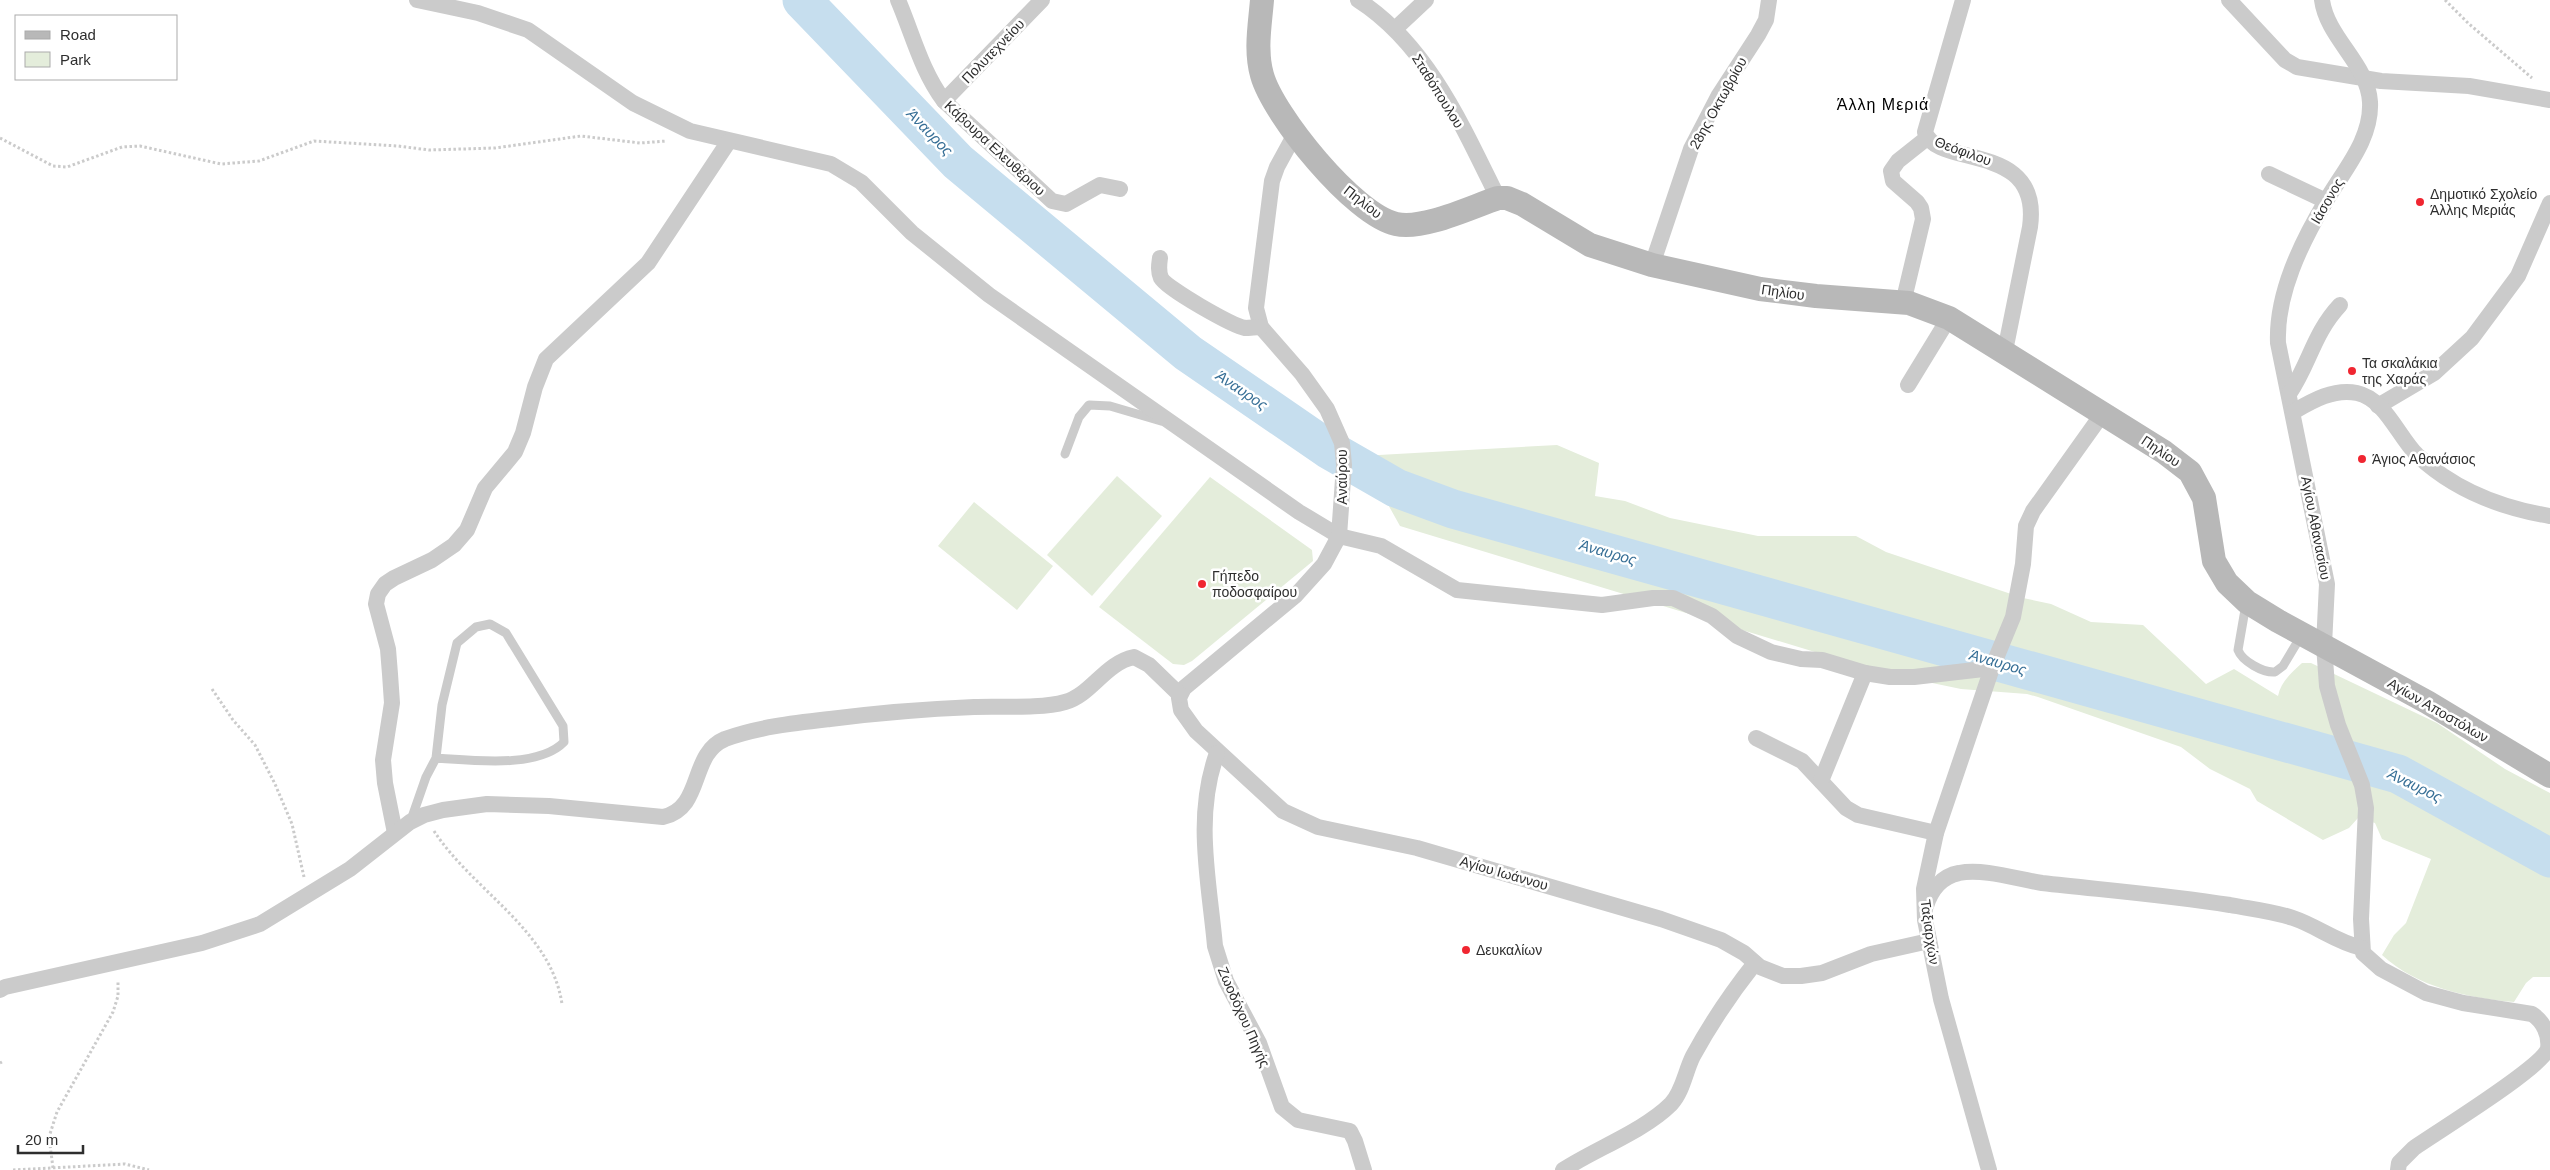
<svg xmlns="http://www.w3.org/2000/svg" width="2550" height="1170" font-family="Helvetica,sans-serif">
<rect width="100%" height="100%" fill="#fff"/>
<g fill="#e4eddb">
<path d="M1557,445L1599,463L1595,496L1625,501L1670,518L1758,536H1856L1886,552L2023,598L2051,604L2091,622L2143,625L2206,684L2234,669L2278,696C2281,682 2291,673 2302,663H2311L2437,723L2505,769L2550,793V977H2533L2526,983L2514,1002C2467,998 2417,987 2382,955L2394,935L2406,923L2431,859L2382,839L2375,823L2358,818L2349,828L2323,840L2257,801L2250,789L2210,769L2181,747L2038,697L2027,694L1961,689L1884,673L1400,526L1361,456Z"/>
<polygon points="1117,476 1162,516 1092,596 1047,555"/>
<polygon points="1210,477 1312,550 1313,561 1192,661 1184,665 1173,664 1099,607"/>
<polygon points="974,502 1053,566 1017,610 938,546"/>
</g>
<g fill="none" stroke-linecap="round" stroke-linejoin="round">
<polyline stroke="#c6deee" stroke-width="39" points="802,0 958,162 1188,353 1328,449 1396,488 1453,509 2398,774 2550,858"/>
<g stroke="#cbcbcb" stroke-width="3" stroke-dasharray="2.5 2.5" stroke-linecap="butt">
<polyline points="2445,0 2468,23 2532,78"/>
<polyline points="0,138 53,166 67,167 122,147 140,146 221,164 259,161 314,141 398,146 429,150 495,148 581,136 640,143 667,141"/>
<polyline points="212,689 233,720 255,745 275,784 292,824 304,877"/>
<path d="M434,831C473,891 551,930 562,1004"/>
<polyline points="0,1063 2,1062"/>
<polyline points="53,1168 49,1137 57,1112 113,1012 118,996 118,980"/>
<polyline points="13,1170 125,1164 149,1170"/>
</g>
<g stroke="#cbcbcb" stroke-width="9">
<polyline points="1065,454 1079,417 1089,405 1110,406 1161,421"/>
<path d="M2246,604L2238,650C2242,661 2263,673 2275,672L2283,666L2301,636"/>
<path d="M411,820L426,777L436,758L442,705L457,643L476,627L490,624L506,633L563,726L564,742C538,769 471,760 436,758"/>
</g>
<g stroke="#cbcbcb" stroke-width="16">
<polyline points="417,0 478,13 528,30 633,103 690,131 831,164 861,182 912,233 989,295 1299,512 1339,536 1381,546 1457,590 1602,605 1653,598 1673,598 1712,616 1737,636 1771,652 1801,659 1822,660 1865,673 1890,677 1914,677 1992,668 2013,617 2023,564 2026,526 2033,511 2103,413"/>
<path d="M898,0C913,35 921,70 944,101L1052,201L1066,204L1100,185L1120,189"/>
<path d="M1358,0C1427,44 1463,127 1498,198"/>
<path d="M1963,0L1925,132C1937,169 2042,140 2030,227L2005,351"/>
<polyline points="2229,0 2285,60 2297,67 2381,81 2469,86 2550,100"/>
<path d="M2322,0C2327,38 2368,64 2370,102C2372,140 2343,171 2326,201C2301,243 2276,294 2278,343L2327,584L2324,645L2327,686L2338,725L2362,785L2366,808L2361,919L2363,953L2381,969L2426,993L2463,1003L2532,1014C2543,1021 2550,1035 2548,1049C2540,1069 2438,1131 2414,1148L2399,1163L2398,1170"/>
<polyline points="1395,29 1426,0"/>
<polyline points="944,101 1042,0"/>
<polyline points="1295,134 1277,167 1272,181 1256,308 1261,327 1302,374 1327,409 1342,443 1344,465 1339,536 1324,564 1296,595 1184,688 1179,698 1181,710 1196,731 1283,811 1318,827 1417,848 1661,919 1721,940 1744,953 1760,967 1783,976 1801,976 1822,973 1871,954 1929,941"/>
<polyline points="2269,174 2326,201"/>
<path d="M1160,258C1159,265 1158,271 1161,278C1167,289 1233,326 1245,328C1250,328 1256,327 1261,327"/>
<polyline points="1652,265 1691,149 1719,95 1758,35 1766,20 1769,0"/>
<polyline points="1903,303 1923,219 1921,208 1917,202 1893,181 1891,171 1898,161 1927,138"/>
<polyline points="1908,385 1949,318"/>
<path d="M2289,394C2310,363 2313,334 2340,305"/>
<polyline points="2378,406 2434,373 2472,338 2518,276 2550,203"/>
<path d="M2293,412C2312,401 2334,388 2357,393C2385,399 2398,436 2417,455C2453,489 2501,508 2550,516"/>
<polyline points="1756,738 1802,761 1846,808 1858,815 1936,833"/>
<path d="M1217,753C1194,817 1209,880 1215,946L1226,981L1259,1043L1282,1107L1298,1120L1350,1131L1355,1141L1364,1170"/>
<polyline points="1821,781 1865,673"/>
<polyline points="395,833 385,783 383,760 392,703 390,674 388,649 376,604 378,594 385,584 394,578 432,560 454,545 467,530 485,488 515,452 523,433 535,387 546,359 648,263 729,141"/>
<path d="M1926,906C1931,890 1942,876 1959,873C1983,868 2017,879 2042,883C2104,890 2167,895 2230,905C2251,909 2272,911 2293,918C2317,926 2336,942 2362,948"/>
<path d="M0,990L5,987L202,943L260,924L350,869L410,822L424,815L443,810L487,804L549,806L663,817C704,808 689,754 725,739C758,727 795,723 830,719C877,713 925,709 974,707C999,706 1041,709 1065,702C1091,695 1105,663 1134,657L1149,665L1180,695"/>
<path d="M1563,1170C1595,1149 1644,1131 1671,1104C1683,1091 1685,1072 1693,1056C1711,1023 1732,992 1755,963"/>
<polyline points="1989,1170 1941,999 1925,920 1924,889 1936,833 1992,668"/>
</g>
<path stroke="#b8b8b8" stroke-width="24" d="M1262,0C1260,25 1255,50 1262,75C1273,115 1354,215 1396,224C1424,230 1471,207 1498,198H1507L1522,204L1590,245L1652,265L1760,289L1816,296L1909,303L1949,318L2164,452L2190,472L2204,498L2214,561L2227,583L2247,602L2278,621L2427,702L2550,776"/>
</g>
<g fill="#f02631" stroke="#fff" stroke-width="2">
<circle cx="2420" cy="202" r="5"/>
<circle cx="2352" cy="371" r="5"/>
<circle cx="2362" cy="459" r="5"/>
<circle cx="1202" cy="584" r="5"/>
<circle cx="1466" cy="950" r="5"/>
</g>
<g text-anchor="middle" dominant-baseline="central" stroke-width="5" stroke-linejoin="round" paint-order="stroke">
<g font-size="14" fill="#2e2e2e" stroke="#fff">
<text transform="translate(993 51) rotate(-46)">Πολυτεχνείου</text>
<text transform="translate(1438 91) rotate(58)">Σταθόπουλου</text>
<text transform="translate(1718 103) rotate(-61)">28ης Οκτωβρίου</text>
<text transform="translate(995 148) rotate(43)">Κάβουρα Ελευθέριου</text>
<text transform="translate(1963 151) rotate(20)">Θεόφιλου</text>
<text transform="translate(2327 201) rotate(-60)">Ιάσονος</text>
<text transform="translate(1363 202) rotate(38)">Πηλίου</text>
<text transform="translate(1783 292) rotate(8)">Πηλίου</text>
<text transform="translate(2161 451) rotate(34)">Πηλίου</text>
<text transform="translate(1342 477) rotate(-90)">Αναύρου</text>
<text transform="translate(2316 528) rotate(79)">Αγίου Αθανασίου</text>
<text transform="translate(2438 710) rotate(30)">Αγίων Αποστόλων</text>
<text transform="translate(1504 873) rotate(16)">Αγίου Ιωάννου</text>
<text transform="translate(1930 932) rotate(82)">Ταξιαρχών</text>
<text transform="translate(1244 1017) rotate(66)">Ζωοδόχου Πηγής</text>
</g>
<g font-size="14" fill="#2e2e2e" stroke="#fff" text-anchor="start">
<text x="2430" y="194">Δημοτικό Σχολείο<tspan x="2430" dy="16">Άλλης Μεριάς</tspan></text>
<text x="2362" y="363">Τα σκαλάκια<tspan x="2362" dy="16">της Χαράς</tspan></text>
<text x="2372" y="459">Άγιος Αθανάσιος</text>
<text x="1212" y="576">Γήπεδο<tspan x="1212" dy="16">ποδοσφαίρου</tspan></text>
<text x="1476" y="950">Δευκαλίων</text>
</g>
<g font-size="15" font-style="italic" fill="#376f96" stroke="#fff">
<text transform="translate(930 132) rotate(46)">Άναυρος</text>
<text transform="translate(1242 390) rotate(34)">Άναυρος</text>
<text transform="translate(1608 552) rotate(16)">Άναυρος</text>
<text transform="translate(1998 662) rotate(16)">Άναυρος</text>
<text transform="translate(2415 785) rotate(26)">Άναυρος</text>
</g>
<g font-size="16" letter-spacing="1" fill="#000" stroke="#fff">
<text x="1883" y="104">Άλλη Μεριά</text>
</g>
</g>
<rect x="15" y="15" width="162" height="65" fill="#ffffff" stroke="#ababab"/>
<rect x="25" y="31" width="25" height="8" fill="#b8b8b8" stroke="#ababab"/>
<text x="60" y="40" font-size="15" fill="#2e2e2e">Road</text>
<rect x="25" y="52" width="25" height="15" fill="#e4eddb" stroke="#ababab"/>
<text x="60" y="65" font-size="15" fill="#2e2e2e">Park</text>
<path d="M18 1145v8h65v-8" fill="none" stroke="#2e2e2e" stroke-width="2.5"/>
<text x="25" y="1145" font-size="15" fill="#2e2e2e" stroke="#ffffff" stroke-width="4" paint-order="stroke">20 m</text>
</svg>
